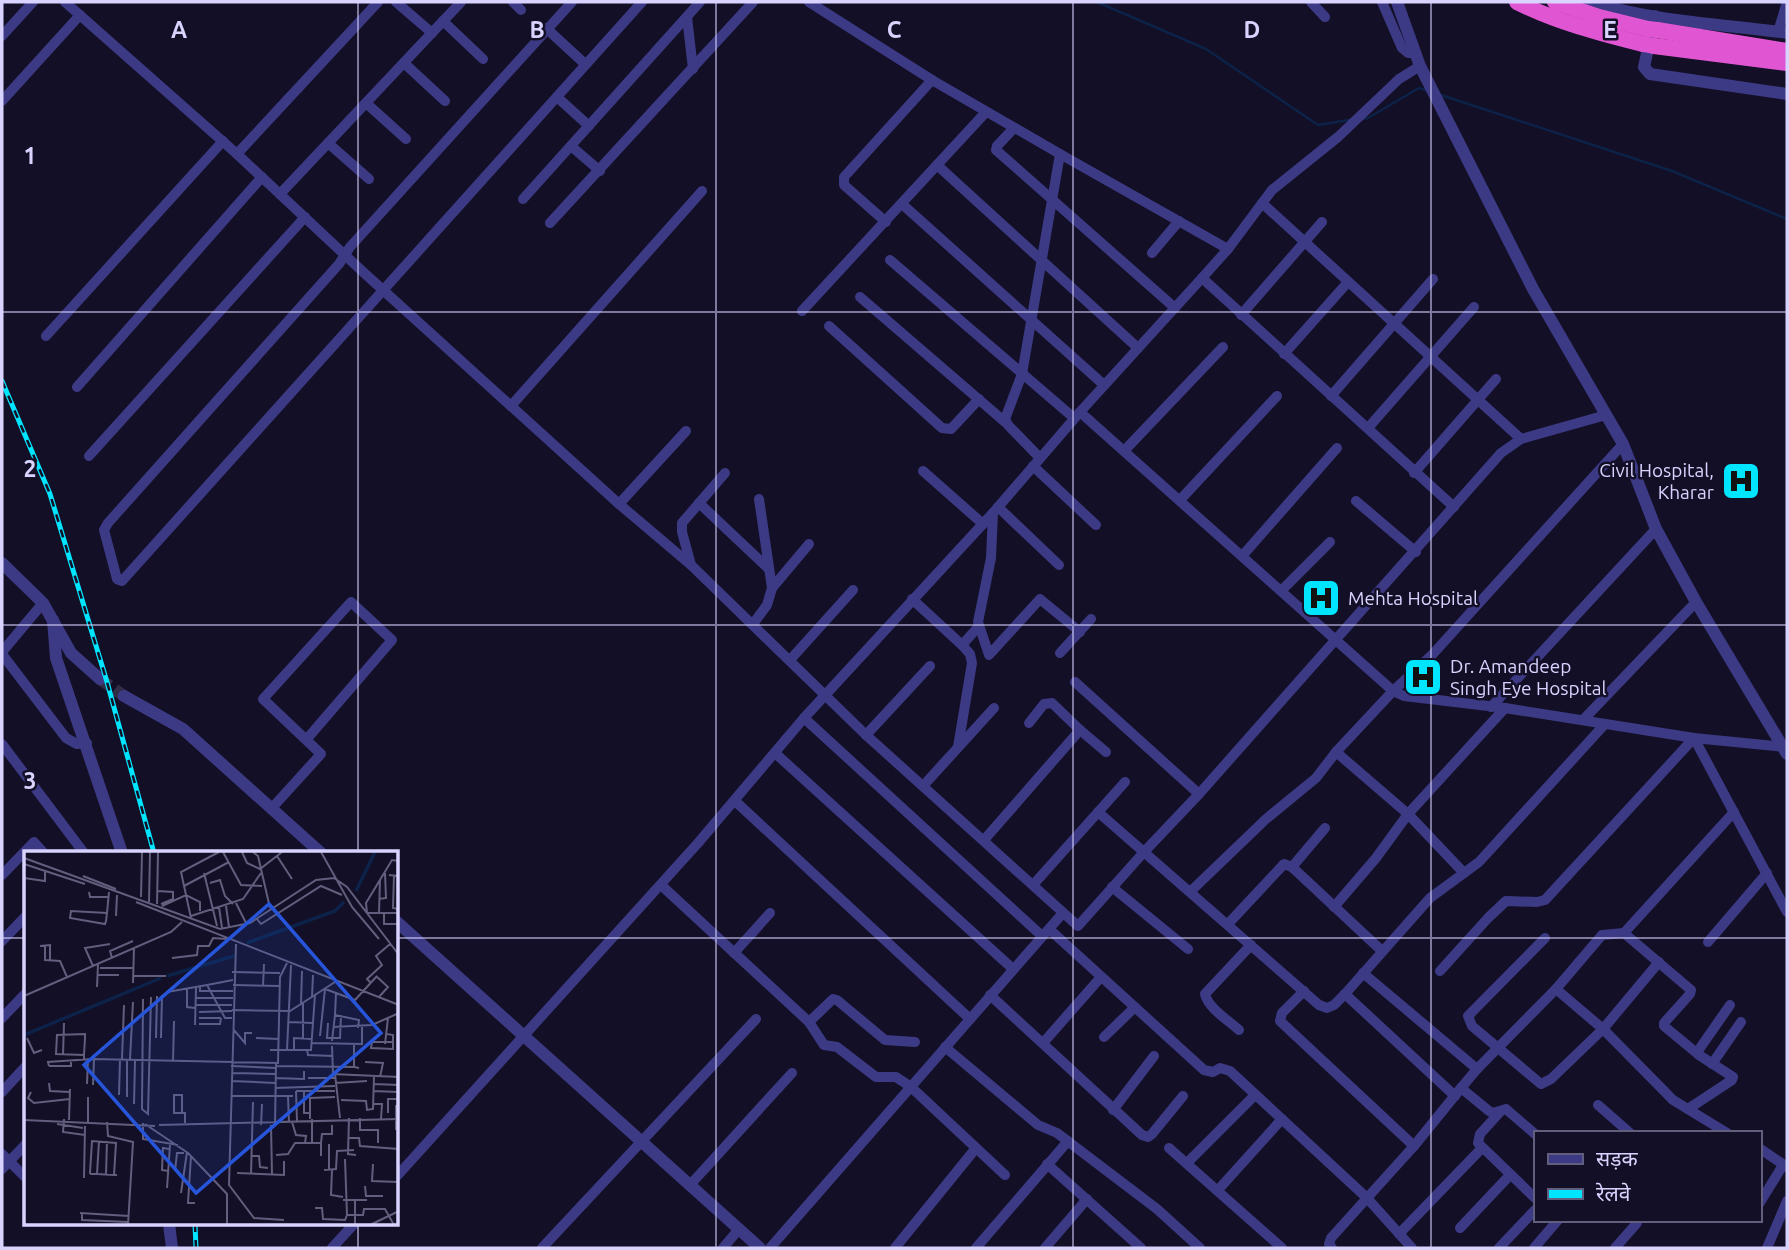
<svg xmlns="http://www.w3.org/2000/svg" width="1789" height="1250" font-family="Ubuntu,'Noto Sans Devanagari',sans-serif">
<rect width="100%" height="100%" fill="#130f26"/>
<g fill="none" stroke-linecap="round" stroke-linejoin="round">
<g stroke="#0c2248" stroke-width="2.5">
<polyline points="1097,2 1206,49 1318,125 1349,120"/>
<polyline points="1441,95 1672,171 1787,219"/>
<polyline points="1363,119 1368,118 1419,88 1428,91"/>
</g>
<polyline stroke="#312d47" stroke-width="12" stroke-dasharray="12 6" stroke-linecap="butt" points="100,679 124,696"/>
<g stroke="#3d3a85" stroke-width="10">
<polyline points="65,2 237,154 362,271 619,504 691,565 866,735 1078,926 1144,852 1199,794 1501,453 1521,439 1606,415"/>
<polyline points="396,2 432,33"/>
<polyline points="513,2 521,10"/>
<polyline points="572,2 350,247 339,264 108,523 104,530 117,579 122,581 642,2"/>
<polyline points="809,2 932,80 1060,154"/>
<polyline points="1311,2 1325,17"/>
<polyline points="1382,2 1402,48 1408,53 1415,53"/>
<polyline points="687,17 693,69"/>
<polyline points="443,21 483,59"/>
<polyline points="546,28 585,64"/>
<polyline points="1778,32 1787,2"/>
<polyline points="2,36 33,2"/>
<polyline points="404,63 445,101"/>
<polyline points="557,97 589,126"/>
<polyline points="2,101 80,15"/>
<polyline points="366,103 406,139"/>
<polyline points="1014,128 997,146 996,150 1175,308"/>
<polyline points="328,143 369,179"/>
<polyline points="571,146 600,171"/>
<polyline points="237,154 378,2"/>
<polyline points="937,165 1138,348"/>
<polyline points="280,194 461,2"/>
<polyline points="523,199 700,2"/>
<polyline points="1262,203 1521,439"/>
<polyline points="902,204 1104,385"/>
<polyline points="886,222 844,185 844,177 932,80"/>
<polyline points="550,223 753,2"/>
<polyline points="1152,253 1179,221"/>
<polyline points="890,260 1074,418"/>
<polyline points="1202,278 1454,507"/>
<polyline points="860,297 1005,422"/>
<polyline points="802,311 986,112"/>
<polyline points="1241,315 1322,222"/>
<polyline points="829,326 942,428 951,429 979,399"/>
<polyline points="46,336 223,141"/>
<polyline points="1284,354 1348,282"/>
<polyline points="77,387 262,177"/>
<polyline points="1331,396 1433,279"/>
<polyline points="511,406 702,191"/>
<polyline points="1080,412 1393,691 1404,696 1505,708 1694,738 1784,747"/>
<polyline points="1368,428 1474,307"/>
<polyline points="1124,451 1223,347"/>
<polyline points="89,456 305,217"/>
<polyline points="1040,458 1008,425 1005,419 1022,374 1060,154 1228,249"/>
<polyline points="1033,466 1096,525"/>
<polyline points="923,471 983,524"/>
<polyline points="1414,473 1496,379"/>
<polyline points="1180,500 1277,396"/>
<polyline points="1356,501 1416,552"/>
<polyline points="699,503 769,569"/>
<polyline points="619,504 686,431"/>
<polyline points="998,507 1059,565"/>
<polyline points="993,513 991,558 978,622 989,655 1040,599 1080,632"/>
<polyline points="1243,555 1337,448"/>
<polyline points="691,565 682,532 682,523 725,473"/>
<polyline points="772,588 809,544"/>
<polyline points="1282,590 1330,542"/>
<polyline points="912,599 962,645 979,626"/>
<polyline points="753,624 767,605 772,588 759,499"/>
<polyline points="2,652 43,603"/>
<polyline points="1060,653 1091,619"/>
<polyline points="2,654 66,738 77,744 87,743"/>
<polyline points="790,660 853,590"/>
<polyline points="1075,682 1199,794"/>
<polyline points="1491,707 1656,529"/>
<polyline points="804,718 1042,936"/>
<polyline points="1583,720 1696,602"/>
<polyline points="1029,723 1044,704 1052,703 1080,730 1106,752"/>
<polyline points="866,735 930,666"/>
<polyline points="2,744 84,853"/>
<polyline points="958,747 972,663 970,654 962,645"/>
<polyline points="1336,752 1408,814 1464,873"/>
<polyline points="775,753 1013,969"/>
<polyline points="923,786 994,708"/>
<polyline points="735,801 970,1019"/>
<polyline points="272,808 321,754 263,699 351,602 392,640 306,740"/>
<polyline points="1098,812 1319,1005 1327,1008 1334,1005 1345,994 1430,898 1479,862 1605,724"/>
<polyline points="984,840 1080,730"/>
<polyline points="1292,867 1325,828"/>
<polyline points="2,875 34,842 44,853"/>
<polyline points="661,885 809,1022 824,1045 837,1047 876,1077 896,1077 911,1087 1005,1175"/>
<polyline points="1033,885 1125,782"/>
<polyline points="1112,887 1188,949"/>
<polyline points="1191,891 1266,819 1316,778 1336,752 1393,691 1432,655 1623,444"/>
<polyline points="1334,907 1376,858 1408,814 1505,708"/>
<polyline points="1228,924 1284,864 1292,867 1382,951"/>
<polyline points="1049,929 1204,1070 1213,1072 1220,1068 1230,1071 1367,1198 1412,1248"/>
<polyline points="1545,938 1468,1016 1472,1026 1541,1084 1551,1079 1603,1029 1659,962"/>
<polyline points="2,941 26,916"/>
<polyline points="1708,942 1767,873"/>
<polyline points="734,953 770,913"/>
<polyline points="1440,971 1488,918 1506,901 1537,902 1545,900 1694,738 1787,912"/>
<polyline points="1363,973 1477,1069 1461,1088 1489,1111 1493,1113 1506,1109 1535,1134"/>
<polyline points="1556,989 1603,1029 1673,1100 1727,1133"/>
<polyline points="1304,991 1282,1013 1280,1021 1414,1146"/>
<polyline points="1345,994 1455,1096"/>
<polyline points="990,995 1142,1135 1148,1137 1152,1134 1183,1096"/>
<polyline points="2,1018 26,993"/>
<polyline points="809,1022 833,999 837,1000 885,1040 915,1042"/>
<path d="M1239,1030C1228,1020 1208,1008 1205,994L1251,945"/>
<polyline points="1104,1037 1135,1007"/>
<polyline points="1043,1043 1101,977"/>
<polyline points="945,1047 1038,1125 1057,1133 1157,1209 1200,1248"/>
<polyline points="1699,1055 1698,1051 1730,1005"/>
<polyline points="1712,1064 1741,1022"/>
<polyline points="1477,1069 1556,989 1602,935 1624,933"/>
<polyline points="2,1092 26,1066"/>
<polyline points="1598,1105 1630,1133"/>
<polyline points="1688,1109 1732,1080 1733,1077 1699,1055 1664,1026 1664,1023 1690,994 1691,990 1624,933 1734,812"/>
<polyline points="1113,1110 1154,1056"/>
<polyline points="1500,1112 1480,1134 1478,1143 1535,1198"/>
<polyline points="1169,1148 1282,1248"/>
<polyline points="1759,1148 1787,1167"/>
<polyline points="2,1154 26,1178"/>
<polyline points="1187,1163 1255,1095"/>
<polyline points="1047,1164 1141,1248"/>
<polyline points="2,1169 26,1144"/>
<polyline points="397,1176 698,843 804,718 993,513 1080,412 1202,278 1228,249 1272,190 1338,137 1399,79 1420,66"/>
<polyline points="690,1185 792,1073"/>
<polyline points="1218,1190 1282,1119"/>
<polyline points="1759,1204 1783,1165"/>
<polyline points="1460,1228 1510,1175"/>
<polyline points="1399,1234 1482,1148"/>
<polyline points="332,1248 354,1224"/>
<polyline points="542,1248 756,1019"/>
<polyline points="723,1248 739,1229"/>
<polyline points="770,1248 1062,914"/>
<polyline points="895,1248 976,1148"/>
<polyline points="976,1248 1068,1141"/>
<polyline points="1045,1248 1087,1199"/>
<polyline points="1332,1248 1329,1244 1331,1238 1414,1146 1461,1088"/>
<polyline points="1499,1248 1535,1210"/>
<polyline points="1534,1248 1558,1220"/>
<polyline points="1615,1248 1637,1223"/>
<polyline points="1767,1248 1787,1201"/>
</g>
<g stroke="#3d3a85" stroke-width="12">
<polyline points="1397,2 1420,66 1533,289 1623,444 1656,529 1696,602 1787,754"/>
<path d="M1591,2C1655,22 1722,24 1787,33"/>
<polyline points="1655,16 1644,67 1650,74 1787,94"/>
<polyline points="2,563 43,603 71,653 100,679"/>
<polyline points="53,620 56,658 122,853"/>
<polyline points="124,696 183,729 321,853"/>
<polyline points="397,922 760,1248"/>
<polyline points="169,1224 172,1248"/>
</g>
<g stroke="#e055d1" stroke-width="16">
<path d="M1517,2C1557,22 1599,33 1643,44"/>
<polyline points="1555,2 1599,17 1648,29"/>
<polyline points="1657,30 1787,51"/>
<polyline points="1654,46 1787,63"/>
</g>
<defs>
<g id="rail">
<polyline points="2,381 50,494 107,682 154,853"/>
<polyline points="195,1224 196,1248"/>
</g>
</defs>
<use href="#rail" stroke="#00e5ff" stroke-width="5"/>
<use href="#rail" stroke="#130f26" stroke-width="2.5" stroke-dasharray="8" stroke-linecap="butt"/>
<g stroke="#e055d1" stroke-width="16">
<polyline points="1648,29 1657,30"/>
<polyline points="1643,44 1654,46"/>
</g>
</g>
<path fill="none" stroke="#d9d4ff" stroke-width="2" stroke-opacity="0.55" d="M358,2V853M716,2V1248M1073,2V1248M1431,2V1248M2,312H1787M2,625H1787M2,938H26M397,938H1787M358,1224V1248"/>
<defs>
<symbol id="hospital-square" viewBox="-11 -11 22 22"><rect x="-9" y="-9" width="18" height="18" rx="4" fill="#00e5ff" stroke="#130f26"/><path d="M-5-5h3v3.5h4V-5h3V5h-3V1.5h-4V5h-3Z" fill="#111"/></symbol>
</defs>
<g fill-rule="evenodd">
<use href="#hospital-square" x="1719" y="459" width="44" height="44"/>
<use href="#hospital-square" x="1299" y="576" width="44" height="44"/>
<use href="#hospital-square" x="1401" y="655" width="44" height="44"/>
</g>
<g text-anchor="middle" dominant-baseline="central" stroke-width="5" stroke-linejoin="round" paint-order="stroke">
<g font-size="19" fill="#d9d4ff" stroke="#130f26" text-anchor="start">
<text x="1714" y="470" text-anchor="end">Civil Hospital,<tspan x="1714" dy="22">Kharar</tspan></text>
<text x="1348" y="598">Mehta Hospital</text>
<text x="1450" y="666">Dr. Amandeep<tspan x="1450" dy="22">Singh Eye Hospital</tspan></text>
</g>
</g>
<g transform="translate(24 851)">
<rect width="374" height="374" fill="#130f26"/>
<path fill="none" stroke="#0c2248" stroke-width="3.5" d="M332,40L351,1M223,92L311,60L320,51M143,125L210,105M0,184L137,127"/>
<path fill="none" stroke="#625e7d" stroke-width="2" d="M199,1L217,34L238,35M218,1L223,12L236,18L258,1M229,1L234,5L246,57M297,1L328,56L355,88M253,5L268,28M0,7L196,78L226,72L292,29L310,27L323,36L375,104M375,10L368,9L342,52L343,62H375M0,13L61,33M180,22L193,75M365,24L374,25V62M370,24L369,57L374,58M59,25L92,38M0,27L21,30V21M186,32L196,29L201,45L209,53M160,35L205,11M134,40L149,41V48L137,53M65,41L66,46H84M117,46L118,1M355,48L362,47L361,22M112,51L375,154M125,51L126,1M212,52L222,72M133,53L134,1M138,55L162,44L176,51V60M202,55L205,76M195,56L198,77M83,62L47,60L46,67L81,73L82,70L83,62L85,41M355,62L356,29M360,62V73H375M92,65L93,44M167,65L219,48L237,22M167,67L157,21L195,1M233,68L237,73L297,35L318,44M212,93L205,334L230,367L260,369M21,94V109L36,110L43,126M16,95L26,94V110M88,107L86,100L109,90M148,107L173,104L174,95H185L189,87L203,88M69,115L61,97L86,93M76,117H109M208,121L256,122M73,124H95M109,125H142M352,125L364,136L355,146M109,132L110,97M347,132L343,128L358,114L352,105L366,93M209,134L256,135M239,135L240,113M73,136L74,113M176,136V140H209M163,138V156L171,157M143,141L183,134M312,142L311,164L335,169L334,177M0,145L147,81L158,71M288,146L289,124M172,147H209M119,148L118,258L124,263L127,146M277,152L278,120M279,152V187M171,154H208M208,159L266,160L311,131M175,161L208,160M175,167H197M208,167H201L183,134L209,129M265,171L289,172M304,172L303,187H316L317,164M175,173H196L197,167M171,174L172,137M309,176L348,174L375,162M209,178L221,192V182H228M363,183L369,184V198L347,197L348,191H369M296,185L301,138L331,149L353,125M3,187L10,202L18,199M132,187L133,145M137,187L138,144M232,187L255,188M308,190L311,164M288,192L338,193V176M330,193V216L335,217M361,193L364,167M308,195L309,223L375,226M246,199H287L291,144M263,199L267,114M270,199V187L288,188M283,199L284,204L309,205M39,204L40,172M60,208V204L61,187V183L33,184L32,203L60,204M98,208L100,154M106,208L109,151M149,210L150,170M341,211L359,212L356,226M25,215L24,211L68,208L254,212L256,126L263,112M25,215H47V211M207,215L252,217M252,215L330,216M208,222L251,223M311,223L316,267M251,227L280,228V220M284,227H311M208,230L251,232M25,232L26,240L46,241M311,232L343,230M63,233L64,208M350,233L375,234M69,234L70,208M251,237L311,235M272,240H311M272,240L273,270M280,240V262H286M349,240L375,241M7,241L4,247L10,252L46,248M95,244L96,208M208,245H269M264,245L265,272M64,246V271M103,246V208M317,249L342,250L343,259M110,253L111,209M349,253H358L357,268M342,259L349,258L350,225M158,262V244H150V262H161V272M364,262V248H375M325,267L324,303L332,304M336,267V279H354V292M40,268L39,281L61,284M286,268V247L311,246M0,269L131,275M45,269L46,238M83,271L84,285L109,291L104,374M119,272V288L154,294M33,273L59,277M121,273L164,302L203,343V374M135,274L375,268M237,274L238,253M247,274L248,324M251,274L252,213M372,279V254M324,287H335L336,295L375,298M281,292H288V268M288,292H297V305M297,292L298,283H308V274M252,304L264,303L271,292H281L282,285L272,284L268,271M167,305L164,352H171M228,305H235L236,316L244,317M321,308L323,364M349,313L348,330L375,331M300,319L312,318L313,300L330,299M305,319V293M308,319L307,344L319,346M144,320L138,319L139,297L145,298M151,320L153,302H160M213,322L260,324V310M73,323L75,290M227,323L229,251M82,324L83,290M90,324L92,292L68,290L66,322L67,323H73L90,324H93M60,327L61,275M341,335L342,345H359M143,337L146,294M157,342L163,301M319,349H343M331,349V374M291,357H298L299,368L321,369L323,364H339L340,358H361L370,374M56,362L105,365M58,362V369L104,371M346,374L375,360"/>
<path fill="#2655da" fill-opacity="0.15" stroke="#2655da" stroke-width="3.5" d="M245,53L357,182L172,342L60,214Z"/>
<rect width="374" height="374" fill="none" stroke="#d9d4ff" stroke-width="3.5"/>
</g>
<g font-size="23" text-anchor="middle" font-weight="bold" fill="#d9d4ff" stroke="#130f26" stroke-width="5" stroke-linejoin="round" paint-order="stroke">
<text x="179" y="38">A</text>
<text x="537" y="38">B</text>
<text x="894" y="38">C</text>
<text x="1252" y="38">D</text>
<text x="1610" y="38">E</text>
<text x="30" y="164">1</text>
<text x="30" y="477">2</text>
<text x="30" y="789">3</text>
</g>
<rect width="1789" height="1250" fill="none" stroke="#d9d4ff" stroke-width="7"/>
<rect x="1534" y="1131" width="228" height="91" fill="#130f26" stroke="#625e7d" stroke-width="2"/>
<rect x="1548" y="1154" width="35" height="10" fill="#3d3a85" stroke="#625e7d" stroke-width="2"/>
<text x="1596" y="1166" font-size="21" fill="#d9d4ff">सड़क</text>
<rect x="1548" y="1189" width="35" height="10" fill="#00e5ff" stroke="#625e7d" stroke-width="2"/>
<text x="1596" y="1201" font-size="21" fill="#d9d4ff">रेलवे</text>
</svg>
